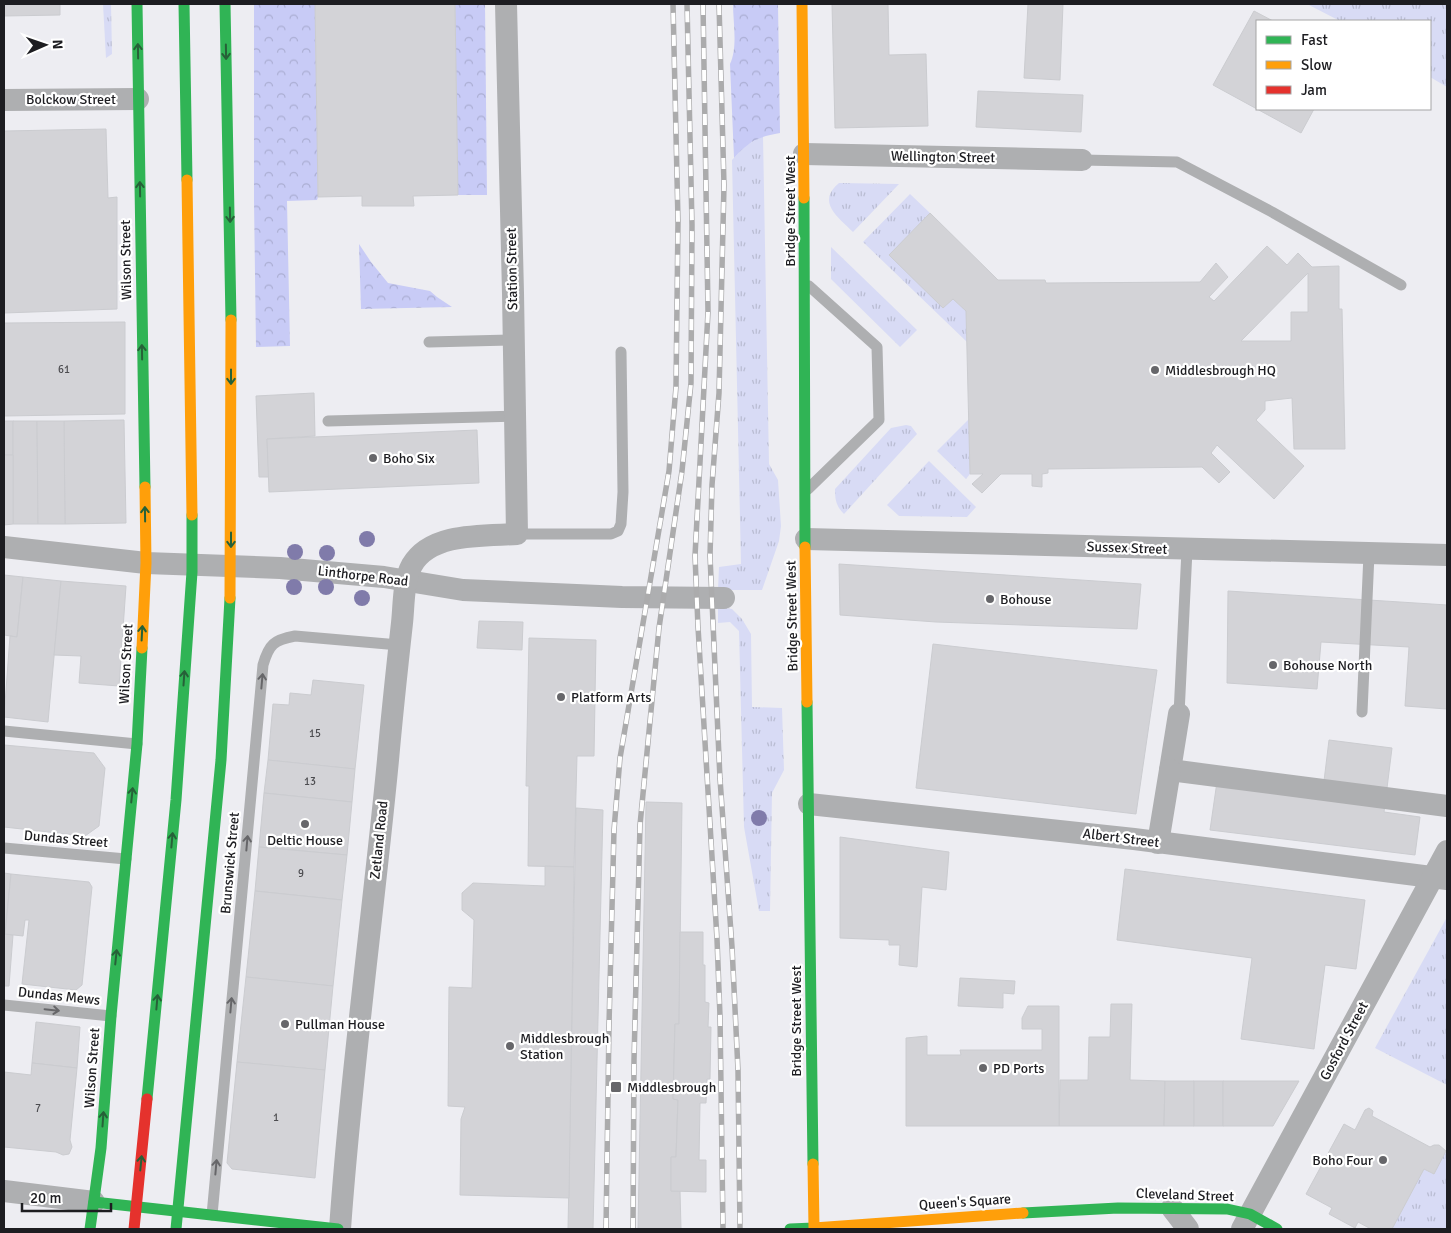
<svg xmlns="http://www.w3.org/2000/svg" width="1451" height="1233" font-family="Signika,sans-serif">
<defs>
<pattern id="grass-tufts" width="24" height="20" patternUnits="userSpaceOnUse" patternTransform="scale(1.25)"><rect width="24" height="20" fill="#d8dbf5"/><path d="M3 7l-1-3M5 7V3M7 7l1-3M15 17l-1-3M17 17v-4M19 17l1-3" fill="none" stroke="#b9bcd2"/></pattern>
<pattern id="forest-crowns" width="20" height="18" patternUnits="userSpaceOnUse" patternTransform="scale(1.25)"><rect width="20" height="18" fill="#c8cbf6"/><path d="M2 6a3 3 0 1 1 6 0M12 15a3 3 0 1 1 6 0" fill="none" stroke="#abaed3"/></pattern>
</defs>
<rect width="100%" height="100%" fill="#ededf2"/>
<g fill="url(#grass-tufts)">
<polygon points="103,4 111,4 112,54 106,58"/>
<polygon points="1307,4 1447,4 1447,87 1430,77 1430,21 1340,21"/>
<polygon points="763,136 769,464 778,480 781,526 779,541 762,590 718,590 719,567 741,564 732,160 745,146"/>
<path d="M839,183L899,184L853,232C838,217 816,202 839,183Z"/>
<polygon points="910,194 930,213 890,255 943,308 953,299 966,311 967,342 863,242"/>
<polygon points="831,247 917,330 900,347 831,279"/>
<polygon points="969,419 970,474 966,479 937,451"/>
<path d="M906,425L911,426L917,434L844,514C836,506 835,500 835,489L891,428Z"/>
<polygon points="929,461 976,507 967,517 899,516 887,505"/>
<polygon points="718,607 732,609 742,619 751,634 752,707 782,708 784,770 772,793 770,911 759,911 744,827 739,631 730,622 718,623"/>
<polygon points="1447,917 1447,1085 1375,1048"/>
<polygon points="1447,1148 1447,1229 1392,1229 1424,1169 1434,1174"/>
</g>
<g fill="url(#forest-crowns)">
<polygon points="254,4 315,4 318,197 317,200 287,201 290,346 256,347 254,201"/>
<polygon points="455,4 485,4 487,195 458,195"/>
<path d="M733,4H778L780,133C758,137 749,141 734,158L730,64C738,47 733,22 733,4Z"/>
<polygon points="359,244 371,262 388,283 430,291 437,297 452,307 361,309"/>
</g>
<g fill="#d3d3d7" stroke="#cbccd0" fill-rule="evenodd">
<polygon points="4,4 60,4 60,15 4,16"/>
<polygon points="315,4 455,4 458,195 413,196 414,206 362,206 362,196 318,197"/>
<polygon points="832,4 888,4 889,55 926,54 928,126 835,128"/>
<polygon points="1028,4 1063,4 1060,80 1024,78"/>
<polygon points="1254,11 1273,21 1257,21 1257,109 1314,109 1301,133 1213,85"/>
<polygon points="978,91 1083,95 1081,132 976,127"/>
<polygon points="106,129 108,198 117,197 117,309 4,313 4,131"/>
<path d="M930,213L998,280H1045L1046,283L1200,282L1216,263L1228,277L1209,297L1214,301L1267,246L1287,265L1298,253L1312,267L1339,266V309H1342L1345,449H1294L1292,398L1265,401V410L1256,420L1304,466L1274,499L1217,445L1211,453L1230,472L1219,483L1202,467L1048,469V473L1042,474V487L1032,486V474H1001L982,493L972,484L983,474H970L966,311L953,299L943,308L889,255ZM1308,273V312H1291V341H1241Z"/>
<polygon points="125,322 125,414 4,416 4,323"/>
<polygon points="314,393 315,436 267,439 269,477 259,477 256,396"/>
<polygon points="124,420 126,523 65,524 64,421"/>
<rect x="4" y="421" width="9" height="34"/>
<polygon points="13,421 37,421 38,524 13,524"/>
<polygon points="37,421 64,421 65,524 38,524"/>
<polygon points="477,430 479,483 269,492 267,439"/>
<polygon points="4,455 13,455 13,524 4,525"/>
<polygon points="839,564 1141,584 1137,629 936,622 840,615"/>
<polygon points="4,575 23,577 17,637 4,635"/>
<polygon points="23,577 61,581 48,722 4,717 10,636 17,637"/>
<polygon points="61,581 126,586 119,686 79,683 81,656 54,655"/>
<polygon points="1228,591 1447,605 1447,709 1405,706 1409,647 1321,642 1317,689 1227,683"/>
<polygon points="479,621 523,622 522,650 477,648"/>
<polygon points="529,638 596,640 594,756 577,756 574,867 528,866 529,786 526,786"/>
<polygon points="933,644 1157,670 1136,814 916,788"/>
<polygon points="313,680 364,685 355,769 268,760 273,704 289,705 290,693 311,695"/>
<polygon points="1329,740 1392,748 1384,812 1420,817 1415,855 1210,830 1219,768 1324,781"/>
<polygon points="4,745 94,753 105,768 99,826 85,836 4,827"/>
<polygon points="268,760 355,769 352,802 264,793"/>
<polygon points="264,793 352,802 347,855 259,847"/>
<polygon points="646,802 682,803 679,1024 675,1024 673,1099 678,1100 676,1157 671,1157 671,1191 680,1191 681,1229 638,1229"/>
<polygon points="576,808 603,810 593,1229 568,1229"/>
<polygon points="840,837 949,852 946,890 922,887 917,967 899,965 900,945 889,945 889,940 840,938"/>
<polygon points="259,847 347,855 342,900 255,891"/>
<polygon points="545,866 574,867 569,1198 460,1195 461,1119 465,1107 448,1106 449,987 472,988 474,920 462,910 462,893 473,883 545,886"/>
<polygon points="1125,869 1365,900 1356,969 1325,965 1314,1049 1241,1039 1252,958 1117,940"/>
<polygon points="4,873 11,874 5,934 13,935 9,986 4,986"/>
<polygon points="11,874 89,882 92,887 82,985 76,990 22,984 29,920 25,920 23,936 5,934"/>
<polygon points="255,891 342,900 333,986 246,977"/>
<polygon points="680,932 703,932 703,965 705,965 705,1002 709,1003 708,1027 711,1027 710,1079 707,1079 706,1103 700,1103 699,1160 706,1160 706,1192 671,1191 671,1157 676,1157 678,1100 673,1099 675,1024 679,1024"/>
<polygon points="246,977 333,986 325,1070 237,1062"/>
<polygon points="960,978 1015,981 1014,994 1003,993 1003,1008 958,1006"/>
<polygon points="1111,1004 1132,1004 1130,1080 1165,1081 1164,1126 1059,1126 1060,1080 1088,1080 1089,1037 1110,1037"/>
<polygon points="1028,1006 1059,1006 1059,1126 906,1126 906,1038 927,1036 927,1055 961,1055 960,1050 1042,1050 1042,1029 1022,1029 1022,1018"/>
<polygon points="36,1022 80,1027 77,1068 32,1063"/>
<polygon points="237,1062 325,1070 315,1178 232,1169 227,1163"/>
<polygon points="32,1063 77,1068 70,1140 72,1147 69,1154 63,1155 56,1152 4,1147 4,1072 31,1075"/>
<polygon points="1165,1081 1194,1081 1194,1126 1164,1126"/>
<rect x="1194" y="1081" width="29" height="45"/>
<polygon points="1223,1081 1299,1081 1273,1126 1223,1126"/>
<polygon points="1369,1108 1373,1111 1372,1116 1430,1147 1434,1145 1439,1145 1446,1151 1434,1174 1424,1169 1392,1229 1371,1229 1358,1222 1355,1228 1329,1214 1332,1208 1306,1194 1344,1124 1355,1130 1365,1110"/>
</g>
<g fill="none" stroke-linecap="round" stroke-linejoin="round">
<g stroke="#aeafb1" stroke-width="11">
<polyline points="1082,160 1177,162 1272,212 1401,285"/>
<polyline points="429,342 514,340"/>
<polyline points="328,421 515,416"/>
<polyline points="808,489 879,420 877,347 809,286"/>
<polyline points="517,534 611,534 618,531 621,524 623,492 621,352"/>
<polyline points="1362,712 1369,554"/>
<polyline points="1179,714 1187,550"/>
<polyline points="4,731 137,744"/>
<polyline points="4,848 126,859"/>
<polyline points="4,1005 111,1016"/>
<path d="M212,1215L263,665C269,644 274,640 295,636L399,645"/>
</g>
<g stroke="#aeafb1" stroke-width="22">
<polyline points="4,100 138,99"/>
<polyline points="804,154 1082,160"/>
<polyline points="806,539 1447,555"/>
<polyline points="4,547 146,563 280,568 384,577 463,590 622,597 724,598"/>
<polyline points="1179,714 1170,770 1447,806"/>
<polyline points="809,804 1134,839 1447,879"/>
<polyline points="1158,843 1170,770"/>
<polyline points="4,1191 94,1202"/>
<polyline points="1172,1208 1188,1229"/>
<path d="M340,1229C351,1072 373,916 388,760C392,714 397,668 402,623C404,605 403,581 412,565C431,532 484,536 517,534L513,293L506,4"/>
<polyline points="1242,1229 1447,851"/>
</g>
<g stroke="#30b455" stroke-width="11">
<polyline points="137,4 145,487"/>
<polyline points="804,198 805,547"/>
<polyline points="807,702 813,1164"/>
<polyline points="94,1202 338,1229"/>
<polyline points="1023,1213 1118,1208 1227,1209 1250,1214 1277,1229"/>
<polyline points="90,1229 101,1148 111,1016 137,744 142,648"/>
<polyline points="790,1229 814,1228"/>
</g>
<g stroke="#ff9f0a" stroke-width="11">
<polyline points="802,4 804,198"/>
<polyline points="805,547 807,702"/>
<polyline points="142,648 146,563 145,487"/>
<polyline points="813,1164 814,1228 1023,1213"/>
</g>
<defs>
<g id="rail">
<polyline points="703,4 708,312 695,556 698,627 717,939 720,1016 723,1229"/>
<polyline points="719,4 724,185 719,393 712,485 710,556 720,779 732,947 738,1070 740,1229"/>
<polyline points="606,1229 609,1025 614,830 620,758 669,471 676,387 678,221 673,4"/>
<polyline points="633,1229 634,1060 640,825 659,628 682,471 691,383 692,225 687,4"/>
</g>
</defs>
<use href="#rail" stroke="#ababac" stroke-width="5.5"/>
<use href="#rail" stroke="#fff" stroke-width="4" stroke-dasharray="11" stroke-linecap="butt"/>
<g stroke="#30b455" stroke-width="11">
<polyline points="184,4 187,180"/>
<polyline points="225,4 231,320"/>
<polyline points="147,1099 176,800 192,572 192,515"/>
<polyline points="176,1229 221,760 230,598"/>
</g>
<g stroke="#ff9f0a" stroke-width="11">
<polyline points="187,180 192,515"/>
<polyline points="230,598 231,320"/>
</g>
<polyline stroke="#e5322d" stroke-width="11" points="134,1229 147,1099"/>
</g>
<g fill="#807baa">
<circle cx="367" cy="539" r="8"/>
<circle cx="295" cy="552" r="8"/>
<circle cx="327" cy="553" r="8"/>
<circle cx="294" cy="587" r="8"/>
<circle cx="326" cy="587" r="8"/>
<circle cx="362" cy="598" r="8"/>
<circle cx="759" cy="818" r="8"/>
</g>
<defs><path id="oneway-shaft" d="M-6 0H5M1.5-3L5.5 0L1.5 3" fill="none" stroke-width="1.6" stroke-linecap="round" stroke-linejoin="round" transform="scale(1.25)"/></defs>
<g stroke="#266138">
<use href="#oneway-shaft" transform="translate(138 51) rotate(-91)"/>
<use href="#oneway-shaft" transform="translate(226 52) rotate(89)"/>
<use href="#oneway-shaft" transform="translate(140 189) rotate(-91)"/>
<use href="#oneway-shaft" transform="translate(230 215) rotate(89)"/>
<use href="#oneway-shaft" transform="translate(142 352) rotate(-91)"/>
<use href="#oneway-shaft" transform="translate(231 377) rotate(90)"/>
<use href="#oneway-shaft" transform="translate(145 514) rotate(-91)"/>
<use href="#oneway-shaft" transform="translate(231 540) rotate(90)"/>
<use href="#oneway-shaft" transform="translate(142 633) rotate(-87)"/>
<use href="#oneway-shaft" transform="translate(184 678) rotate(-86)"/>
<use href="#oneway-shaft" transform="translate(132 795) rotate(-84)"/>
<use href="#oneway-shaft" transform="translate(172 840) rotate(-85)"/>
<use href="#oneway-shaft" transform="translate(116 957) rotate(-84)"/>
<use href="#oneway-shaft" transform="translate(157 1002) rotate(-85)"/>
<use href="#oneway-shaft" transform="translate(103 1119) rotate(-86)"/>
<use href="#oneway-shaft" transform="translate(141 1163) rotate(-84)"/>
</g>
<g stroke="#666669">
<use href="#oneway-shaft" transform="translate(262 681) rotate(-85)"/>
<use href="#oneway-shaft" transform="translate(247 843) rotate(-85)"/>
<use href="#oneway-shaft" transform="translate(231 1005) rotate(-85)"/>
<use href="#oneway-shaft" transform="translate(52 1010) rotate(6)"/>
<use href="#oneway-shaft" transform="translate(216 1167) rotate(-85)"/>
</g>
<g fill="#66666a" stroke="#fff" stroke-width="2">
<circle cx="1155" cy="370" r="5"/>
<circle cx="373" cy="458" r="5"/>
<circle cx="990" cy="599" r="5"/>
<circle cx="1273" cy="665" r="5"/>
<circle cx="561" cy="697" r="5"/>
<circle cx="305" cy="824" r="5"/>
<circle cx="285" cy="1024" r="5"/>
<circle cx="510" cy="1046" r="5"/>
<circle cx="983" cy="1068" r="5"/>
<rect x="610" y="1081" width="12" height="12" rx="2.5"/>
<circle cx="1383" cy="1160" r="5"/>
</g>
<g text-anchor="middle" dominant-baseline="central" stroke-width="4.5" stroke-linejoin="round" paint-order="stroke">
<g font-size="11" fill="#4c4c50">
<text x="64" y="369">61</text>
<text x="315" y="733">15</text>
<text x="310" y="781">13</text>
<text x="301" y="873">9</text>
<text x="38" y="1108">7</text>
<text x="276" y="1117">1</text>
</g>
<g font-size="14" fill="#1d1d21" stroke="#fff">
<text x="71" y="99">Bolckow Street</text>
<text transform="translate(943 157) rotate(1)">Wellington Street</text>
<text transform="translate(790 211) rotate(-90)">Bridge Street West</text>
<text transform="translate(126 260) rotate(-91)">Wilson Street</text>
<text transform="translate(512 269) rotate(-91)">Station Street</text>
<text transform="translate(1127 548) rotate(2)">Sussex Street</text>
<text transform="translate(363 576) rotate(7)">Linthorpe Road</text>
<text transform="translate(792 616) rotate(-91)">Bridge Street West</text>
<text transform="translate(126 664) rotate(-87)">Wilson Street</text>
<text transform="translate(1121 838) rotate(7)">Albert Street</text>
<text transform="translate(66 839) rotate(5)">Dundas Street</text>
<text transform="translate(379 840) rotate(-84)">Zetland Road</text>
<text transform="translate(230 863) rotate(-85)">Brunswick Street</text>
<text transform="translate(59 996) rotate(6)">Dundas Mews</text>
<text transform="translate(796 1021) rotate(-90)">Bridge Street West</text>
<text transform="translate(1344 1041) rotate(-62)">Gosford Street</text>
<text transform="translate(92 1068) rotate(-86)">Wilson Street</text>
<text transform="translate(1185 1195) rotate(2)">Cleveland Street</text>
<text transform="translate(965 1202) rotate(-4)">Queen's Square</text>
</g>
<g font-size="14" fill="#1d1d21" stroke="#fff" text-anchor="start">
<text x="1165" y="370">Middlesbrough HQ</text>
<text x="383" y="458">Boho Six</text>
<text x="1000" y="599">Bohouse</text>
<text x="1283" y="665">Bohouse North</text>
<text x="571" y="697">Platform Arts</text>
<text x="305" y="840" text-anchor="middle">Deltic House</text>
<text x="295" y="1024">Pullman House</text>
<text x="520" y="1038">Middlesbrough<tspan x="520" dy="16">Station</tspan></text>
<text x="993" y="1068">PD Ports</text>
<text x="627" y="1087">Middlesbrough</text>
<text x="1373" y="1160" text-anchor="end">Boho Four</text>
</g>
</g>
<rect width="1451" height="1233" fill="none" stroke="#1d1d21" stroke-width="10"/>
<rect x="1256" y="20" width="175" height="90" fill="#ffffff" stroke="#a5a5a6"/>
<rect x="1266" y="36" width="25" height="8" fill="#30b455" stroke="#a5a5a6"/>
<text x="1301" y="45" font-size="15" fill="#1d1d21">Fast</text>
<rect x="1266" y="61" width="25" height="8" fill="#ff9f0a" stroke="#a5a5a6"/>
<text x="1301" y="70" font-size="15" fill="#1d1d21">Slow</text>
<rect x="1266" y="86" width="25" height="8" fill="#e5322d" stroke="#a5a5a6"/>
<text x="1301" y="95" font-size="15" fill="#1d1d21">Jam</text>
<g transform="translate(45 45) rotate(88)" stroke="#ffffff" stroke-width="4" paint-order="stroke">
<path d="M0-4L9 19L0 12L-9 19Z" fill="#1d1d21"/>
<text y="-8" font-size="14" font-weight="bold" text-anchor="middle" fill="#1d1d21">N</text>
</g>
<path d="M22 1203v8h89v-8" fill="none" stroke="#1d1d21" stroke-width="2.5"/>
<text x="30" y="1203" font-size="15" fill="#1d1d21" stroke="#ffffff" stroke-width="4" paint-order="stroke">20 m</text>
</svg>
